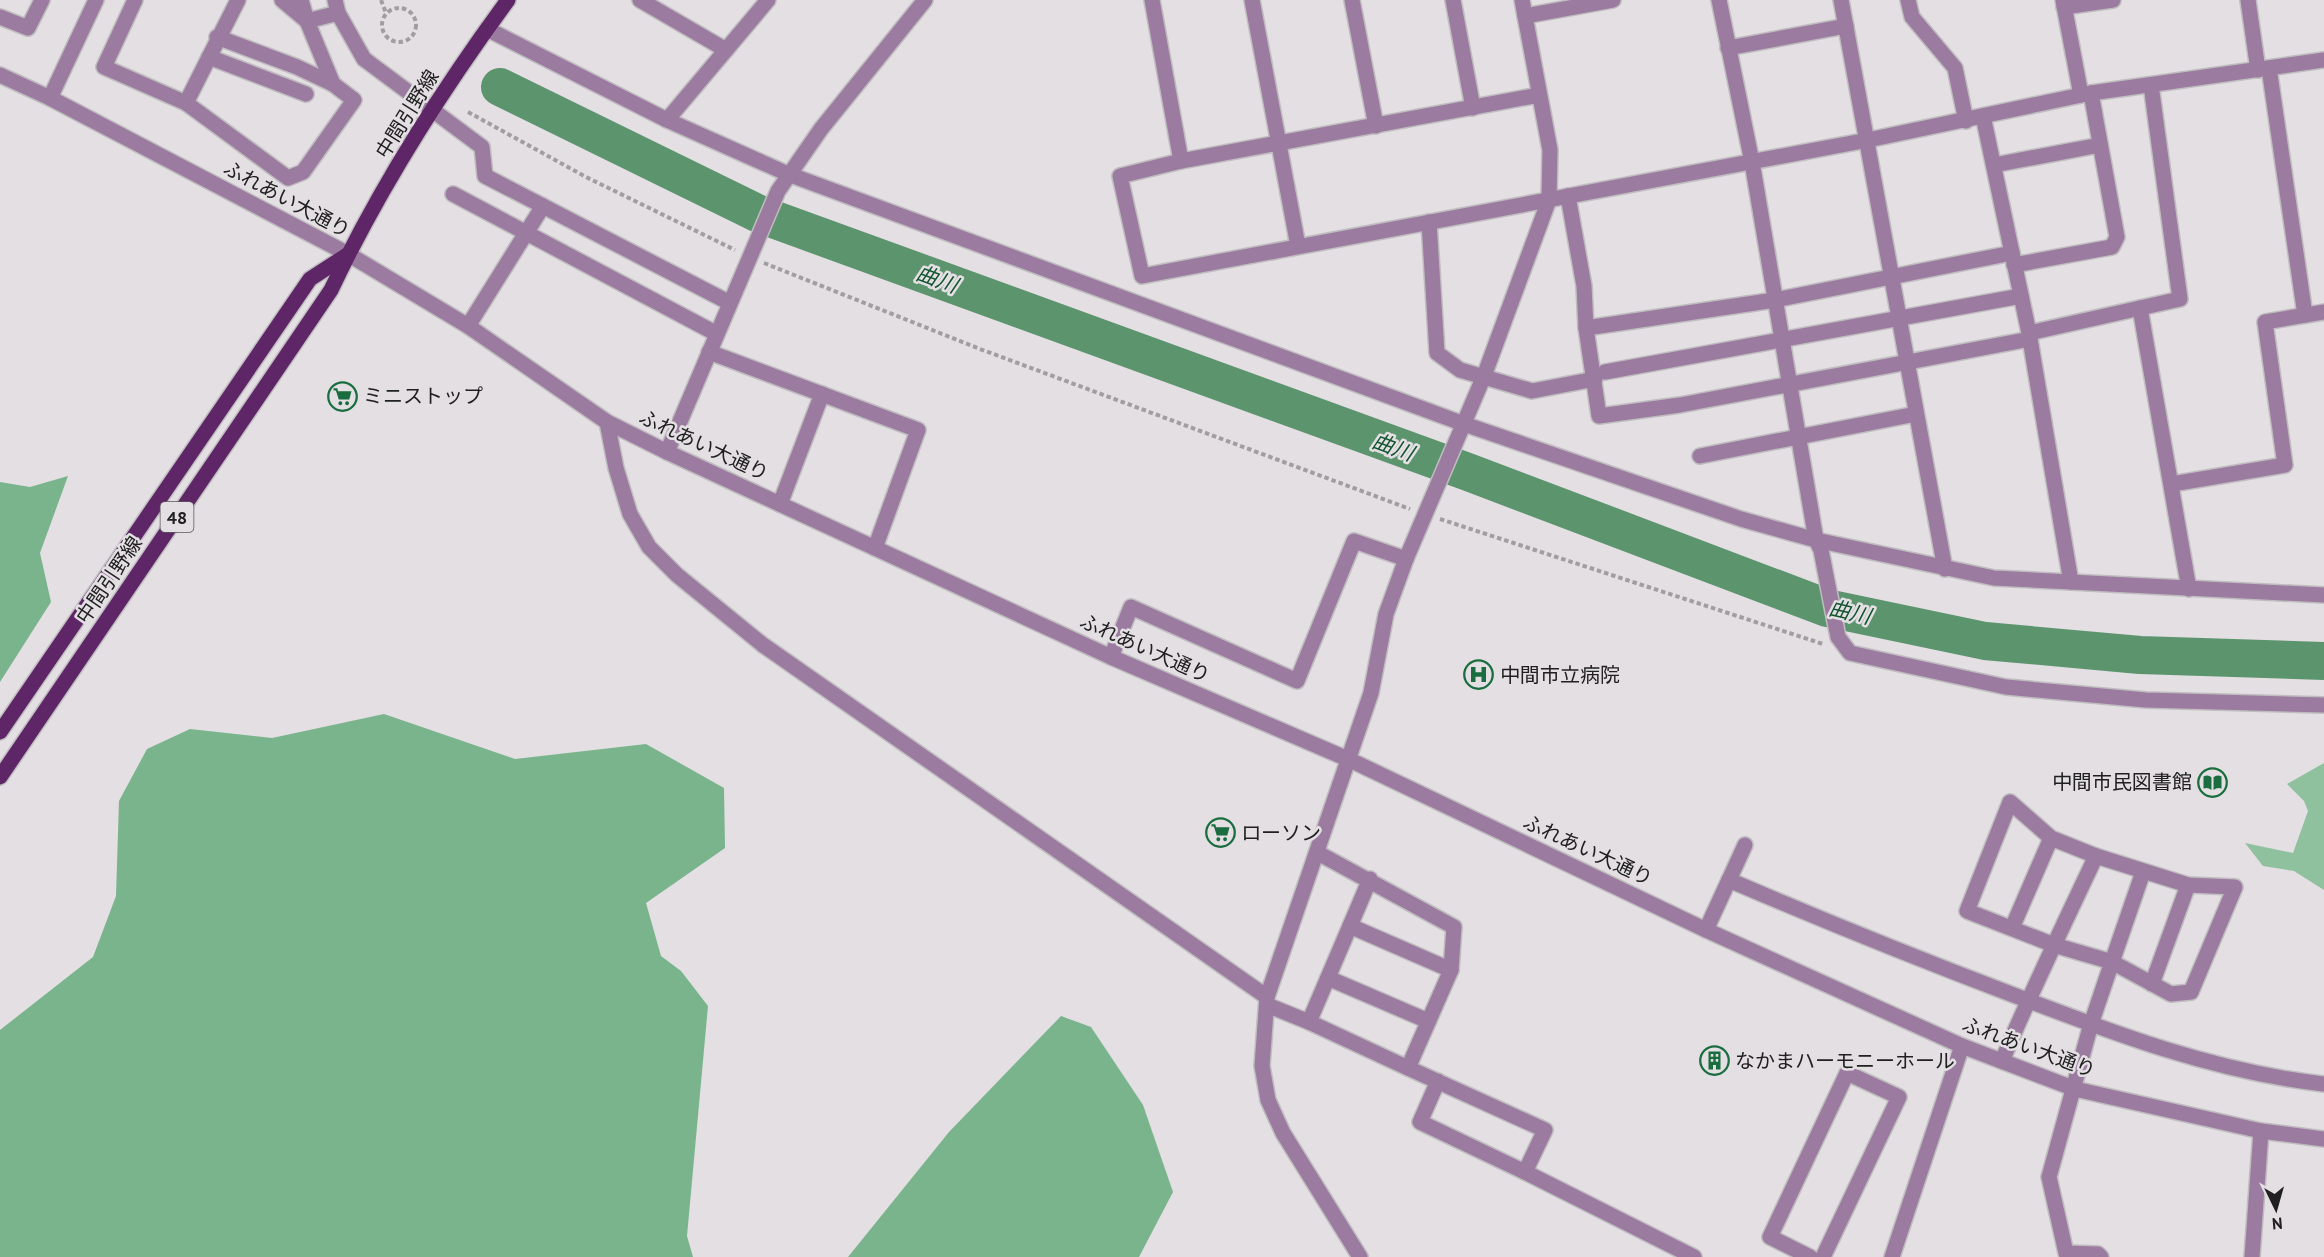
<svg xmlns="http://www.w3.org/2000/svg" width="2324" height="1257" font-family="'PT Sans','Noto Sans JP',sans-serif">
<rect width="100%" height="100%" fill="#e3dfe3"/>
<polygon fill="#90c19e" points="2324,763 2324,890 2294,871 2263,866 2245,843 2293,853 2308,811 2304,801 2287,784"/>
<g fill="#7ab48c">
<polygon points="68,476 40,553 51,602 0,682 0,482 30,487"/>
<polygon points="384,714 515,759 646,744 724,788 725,848 646,903 661,956 681,971 708,1006 687,1236 693,1257 0,1257 0,1030 93,957 116,896 119,801 147,749 190,729 272,738"/>
<polygon points="1061,1016 1091,1027 1143,1105 1173,1192 1139,1257 848,1257 949,1132"/>
</g>
<g fill="none" stroke-linecap="round" stroke-linejoin="round">
<polyline stroke="#5c946e" stroke-width="38" points="500,87 759,214 1468,472 1827,608 1985,641 2140,655 2324,661"/>
<defs>
<g id="minor">
<polyline points="135,0 104,67 186,103 288,178 303,172 354,100 333,84 307,21 282,0"/>
<polyline points="301,0 307,21 338,13"/>
<polyline points="335,0 338,13 364,59 482,147 485,176 730,303"/>
<polyline points="640,0 726,50"/>
<polyline points="1152,0 1181,161"/>
<polyline points="1252,0 1298,246"/>
<polyline points="1352,0 1376,126"/>
<polyline points="1453,0 1473,108"/>
<polyline points="1719,0 1752,162 1816,540 1821,550 1838,637 1850,653 2006,687 2146,700 2324,705"/>
<polyline points="1841,0 1945,569"/>
<polyline points="1908,0 1912,17 1955,68 1966,121"/>
<polyline points="2063,0 2081,95"/>
<polyline points="2248,0 2258,70"/>
<polyline points="2064,7 2113,0"/>
<polyline points="1525,16 1613,0"/>
<polyline points="0,17 28,28 42,0"/>
<polyline points="487,29 667,120 788,174 1464,424 1741,519 1816,540 1994,578 2324,595"/>
<polyline points="217,37 297,67 333,84"/>
<polyline points="1728,48 1846,26"/>
<polyline points="209,57 306,94"/>
<polyline points="2269,68 2305,315"/>
<polyline points="0,75 50,98 348,254 468,326 607,422 667,452 1111,657 1350,760 1706,930 1962,1046 2075,1089 2261,1131 2324,1139"/>
<polyline points="1539,95 1181,161 1120,176 1142,276 1868,140 2091,93 2324,60"/>
<polyline points="50,98 96,0"/>
<polyline points="186,103 238,0"/>
<polyline points="1983,116 2029,333 2071,582"/>
<polyline points="667,120 768,0"/>
<polyline points="1994,165 2100,145"/>
<polyline points="453,194 717,334"/>
<polyline points="1568,196 1584,286 1586,328 1599,416 1680,405 2030,339"/>
<polyline points="1429,222 1437,353 1460,370 1532,391 1595,379"/>
<polyline points="2014,265 2112,247 2117,237 2091,93"/>
<polyline points="2140,308 2189,589"/>
<polyline points="468,326 543,206"/>
<polyline points="1586,328 1775,300 2012,253"/>
<polyline points="2029,333 2180,299 2151,85"/>
<polyline points="709,352 918,430 875,548"/>
<polyline points="1605,372 2021,296"/>
<polyline points="607,422 616,468 630,514 649,547 677,575 763,645 1267,997"/>
<polyline points="667,452 778,191 821,129 925,0"/>
<polyline points="1700,456 1916,414"/>
<polyline points="2172,484 2285,465 2265,322 2324,312"/>
<polyline points="780,504 822,394"/>
<polyline points="1111,657 1131,607 1297,681 1354,541 1406,559"/>
<polyline points="1318,853 1454,927 1451,970 1350,926 1370,879"/>
<polyline points="2096,856 2188,885 2235,887 2191,992 2171,994 2112,962 2143,872"/>
<polyline points="1729,880 1745,845"/>
<polyline points="2012,928 2051,838"/>
<path d="M1706,930L1729,880C1822,920 1916,958 2011,994C2113,1033 2215,1072 2324,1084"/>
<polyline points="1328,978 1428,1021"/>
<polyline points="2152,984 2188,885"/>
<polyline points="1267,1005 1309,1022 1350,926"/>
<polyline points="1309,1022 1408,1068 1451,970"/>
<path d="M2002,1061C2031,992 2064,924 2096,856L2051,838L2010,802L1967,911L2054,945L2112,962L2091,1024L2049,1177L2066,1253L2098,1254L2101,1257"/>
<polyline points="1408,1068 1545,1130 1525,1172 1420,1122 1438,1081"/>
<polyline points="1525,1172 1694,1257"/>
<polyline points="1360,1257 1283,1133 1268,1100 1262,1066 1267,997 1371,693 1386,614 1406,559 1484,376 1549,200 1550,150 1522,0"/>
<polyline points="1810,1257 1770,1237 1847,1073 1899,1097 1823,1257"/>
<polyline points="1892,1257 1962,1046"/>
<polyline points="2252,1257 2261,1131"/>
</g>
<g id="major">
<polyline points="0,732 310,279 347,255"/>
<path d="M0,777L331,290C380,187 441,91 508,0"/>
</g>
</defs>
<use href="#minor" stroke="#c0bdc0" stroke-width="18"/>
<use href="#major" stroke="#c0bdc0" stroke-width="18"/>
<g stroke="#a19ea1" stroke-width="4" stroke-dasharray="4.5 3" stroke-linecap="butt">
<polyline points="381,0 386,13"/>
<circle cx="399" cy="25" r="17"/>
<polyline points="468,112 586,177 735,250"/>
<polyline points="764,263 980,349 1410,509"/>
<polyline points="1440,519 1823,644"/>
</g>
<use href="#minor" stroke="#9b7b9f" stroke-width="15"/>
<use href="#major" stroke="#5e2567" stroke-width="15"/>
</g>
<defs>
<symbol id="supermarket-ring" viewBox="-11 -11 22 22"><circle r="9.5" fill="#e3dfe3" stroke="#1a6d3e" stroke-width="1.5"/><path d="M-6-5.5h2.5l.6 2H6L4.5 2H-2.5L-4.4-4H-6ZM-1.5 3.2a1.3 1.3 0 1 0 .1 0ZM3 3.2a1.3 1.3 0 1 0 .1 0Z" fill="#1a6d3e"/></symbol>
<symbol id="hospital-ring" viewBox="-11 -11 22 22"><circle r="9.5" fill="#e3dfe3" stroke="#1a6d3e" stroke-width="1.5"/><path d="M-5-5h3v3.5h4V-5h3V5h-3V1.5h-4V5h-3Z" fill="#1a6d3e"/></symbol>
<symbol id="library-ring" viewBox="-11 -11 22 22"><circle r="9.5" fill="#e3dfe3" stroke="#1a6d3e" stroke-width="1.5"/><path d="M-6-4Q-3-5.5-.7-3.5V5Q-3 3-6 4ZM6-4Q3-5.5 .7-3.5V5Q3 3 6 4Z" fill="#1a6d3e"/></symbol>
<symbol id="building-ring" viewBox="-11 -11 22 22"><circle r="9.5" fill="#e3dfe3" stroke="#1a6d3e" stroke-width="1.5"/><path d="M-4-6H4V6H1V3H-1V6H-4ZM-2.5-4.3h1.7v1.8h-1.7ZM.8-4.3h1.7v1.8H.8ZM-2.5-1h1.7V.8h-1.7ZM.8-1h1.7V.8H.8Z" fill="#1a6d3e"/></symbol>
</defs>
<g fill-rule="evenodd">
<use href="#supermarket-ring" x="326" y="380" width="33" height="33"/>
<use href="#hospital-ring" x="1462" y="658" width="33" height="33"/>
<use href="#library-ring" x="2196" y="766" width="33" height="33"/>
<use href="#supermarket-ring" x="1204" y="816" width="33" height="33"/>
<use href="#building-ring" x="1698" y="1044" width="33" height="33"/>
</g>
<g text-anchor="middle" dominant-baseline="central" stroke-width="5" stroke-linejoin="round" paint-order="stroke">
<rect fill="#e3dfe3" stroke="#5b595b" stroke-width="1.5" x="160.5" y="502" width="33" height="30" rx="4.5"/>
<g font-size="18" font-weight="bold" fill="#212021">
<text x="177" y="517">48</text>
</g>
<g font-size="20" fill="#212021" stroke="#e3dfe3">
<text transform="translate(407 114) rotate(-58)">中間引野線</text>
<text transform="translate(287 199) rotate(28)">ふれあい大通り</text>
<text transform="translate(704 445) rotate(25)">ふれあい大通り</text>
<text transform="translate(109 580) rotate(-56)">中間引野線</text>
<text transform="translate(1145 648) rotate(24)">ふれあい大通り</text>
<text transform="translate(1588 850) rotate(25)">ふれあい大通り</text>
<text transform="translate(2029 1047) rotate(20)">ふれあい大通り</text>
</g>
<g font-size="20" fill="#212021" stroke="#e3dfe3" text-anchor="start">
<text x="363" y="396">ミニストップ</text>
<text x="1500" y="675">中間市立病院</text>
<text x="2192" y="782" text-anchor="end">中間市民図書館</text>
<text x="1241" y="833">ローソン</text>
<text x="1735" y="1061">なかまハーモニーホール</text>
</g>
<g font-size="21" font-style="italic" fill="#10542e" stroke="#e3dfe3">
<text transform="translate(937 279) rotate(20)">曲川</text>
<text transform="translate(1393 447) rotate(20)">曲川</text>
<text transform="translate(1850 612) rotate(13)">曲川</text>
</g>
</g>
<g transform="translate(2276 1209) rotate(175)" stroke="#e3dfe3" stroke-width="4.5" paint-order="stroke">
<path d="M0-4.5L10 22L0 15L-10 22Z" fill="#212021"/>
<text y="-9" font-size="16" font-weight="bold" text-anchor="middle" fill="#212021">N</text>
</g>
</svg>
